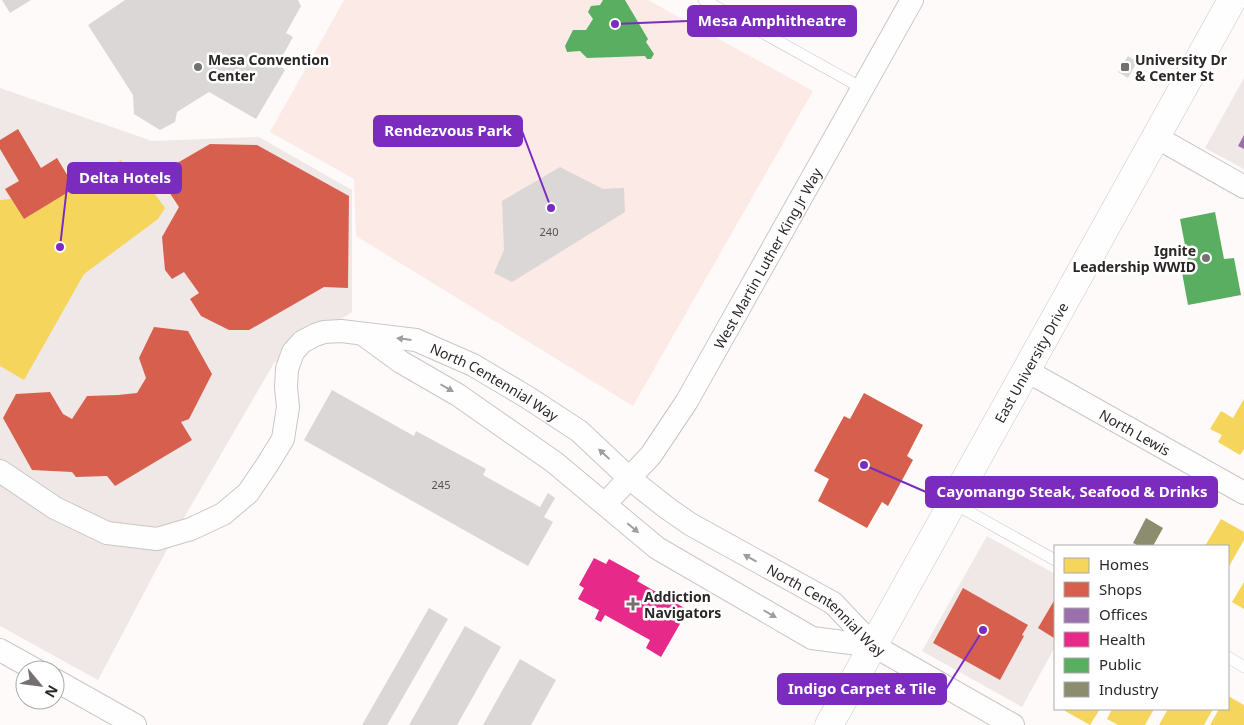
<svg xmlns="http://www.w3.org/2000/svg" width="1244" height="725" font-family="'Noto Sans',sans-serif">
<rect width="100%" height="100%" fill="#fdfaf9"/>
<g fill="#f0e8e7">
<polygon points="1244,78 1244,169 1205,148"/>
<polygon points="0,88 152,141 259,137 352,190 352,312 274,363 181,523 98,680 0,626"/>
<polygon points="987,536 1055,574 1055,647 1022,707 922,651"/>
</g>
<polygon fill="#fceae7" points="344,0 648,0 813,91 633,406 356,236 354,179 270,132"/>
<g fill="#f6d55c">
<polygon points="121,160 138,185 149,186 165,208 158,219 84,274 24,380 0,366 0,200 11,199 24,219"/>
<polygon points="1244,399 1244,449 1240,455 1218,442 1222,435 1210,429 1221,411 1233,418"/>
<polygon points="1221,519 1244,532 1244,540 1228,568 1228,546 1205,546"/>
<polygon points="1244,582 1244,609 1232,602"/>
<polygon points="1228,696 1244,705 1244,725 1210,725 1219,709 1228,709"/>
<polygon points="1066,709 1100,709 1090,725 1065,711"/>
<polygon points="1112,709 1154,709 1145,725 1118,725 1107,719"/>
<polygon points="1168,709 1213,709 1204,725 1159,725"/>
</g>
<g fill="#d6604d">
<polygon points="18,129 41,168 57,158 75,188 24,219 5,189 19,181 0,149 0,140"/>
<polygon points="210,144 257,145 349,196 348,288 324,287 249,330 229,330 201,316 190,299 199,293 184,272 172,279 165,270 162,237 179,207 163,183 172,166"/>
<polygon points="154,327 188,331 212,374 189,419 181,422 192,440 115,486 107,476 76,477 72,472 32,470 3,418 16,394 50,392 63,414 72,419 87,396 118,395 137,393 146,378 139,358"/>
<polygon points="864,393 923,425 907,456 913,460 888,506 882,502 867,528 818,501 829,479 814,471 844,416 850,419"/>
<polygon points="963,588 1028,625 1022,635 1024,636 1000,680 933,643"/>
<polygon points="1055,599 1055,635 1054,638 1038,628"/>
</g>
<polygon fill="#9970ab" points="1244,135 1244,149 1238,146"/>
<polygon fill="#e7298a" points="594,558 606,564 609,559 640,576 637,581 688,610 661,657 646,648 650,640 605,615 601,622 595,619 599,610 578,599 584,588 579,585"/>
<g fill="#5aae61">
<polygon points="603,0 625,0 648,39 646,42 654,54 651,59 647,59 645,56 587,58 580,51 567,52 565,46 573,30 586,30 593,19 588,12 591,6 600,5"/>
<polygon points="1215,212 1224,259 1234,258 1241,295 1188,305 1181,267 1189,266 1180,219"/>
</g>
<polygon fill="#8c8c6e" points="1146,518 1163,528 1153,546 1139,546 1133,543"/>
<g fill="#dad7d6">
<polygon points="2,0 31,0 10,13"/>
<polygon points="125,0 298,0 301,6 286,33 293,37 278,64 285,70 256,119 209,92 177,112 175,122 160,130 134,114 133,95 88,25"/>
<polygon points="1128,56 1137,62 1128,78 1118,72"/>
<polygon points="560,167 603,189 624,188 625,212 512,282 494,273 504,250 502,201"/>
<polygon points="332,390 414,436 416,431 486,469 483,475 540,507 548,493 555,498 544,517 553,522 528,566 304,440"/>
<polygon points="429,608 448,619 387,725 362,725"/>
<polygon points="465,626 501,647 457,725 409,725"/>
<polygon points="520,659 556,680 531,725 483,725"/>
</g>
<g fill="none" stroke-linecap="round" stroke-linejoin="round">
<defs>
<g id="lane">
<polyline points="704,0 862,88"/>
<polyline points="953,503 1055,560"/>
<polyline points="1228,657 1244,667"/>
</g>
<g id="street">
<polyline points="1156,137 1244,187"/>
<polyline points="364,335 401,362 458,395 554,462 657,548 812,638 874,646"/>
<path id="s1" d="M1027,371L1244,493"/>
<path id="s2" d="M0,471L55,508L107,533L157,539L191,529L223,514L248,493L267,465L283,439L288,407L286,387L287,369L293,352L302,342L315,335L324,332L341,331L416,340L473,365L527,397L579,431L629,478L667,508L690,524L833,603L874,646L1013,725"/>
<path id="s3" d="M605,504L651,455L687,401L912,0"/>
<polyline points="0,650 36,670"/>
<polyline points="55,680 135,725"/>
</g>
<g id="secondary">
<path id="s4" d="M829,725L1232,0"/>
</g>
</defs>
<use href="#lane" stroke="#c9c6c5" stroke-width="12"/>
<use href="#street" stroke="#c9c6c5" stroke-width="24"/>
<use href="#secondary" stroke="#c9c6c5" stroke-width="29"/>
<use href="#lane" stroke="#fffefe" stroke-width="11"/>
<use href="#street" stroke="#fffefe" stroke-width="22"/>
<use href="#secondary" stroke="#fffefe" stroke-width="28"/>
</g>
<defs><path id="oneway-solid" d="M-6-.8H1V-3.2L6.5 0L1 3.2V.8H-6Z" transform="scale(1.25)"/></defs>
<g fill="#a09d9d">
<use href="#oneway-solid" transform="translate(404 339) rotate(-173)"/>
<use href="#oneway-solid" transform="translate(447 388) rotate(30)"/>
<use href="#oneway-solid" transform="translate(604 454) rotate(-137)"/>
<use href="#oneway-solid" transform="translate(633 528) rotate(40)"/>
<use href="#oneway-solid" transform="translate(750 558) rotate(-151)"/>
<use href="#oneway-solid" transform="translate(770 614) rotate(30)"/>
</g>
<g fill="#757170" stroke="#fff" stroke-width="2">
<circle cx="198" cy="67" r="5"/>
<rect x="1120" y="62" width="10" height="10" rx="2.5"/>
<circle cx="1206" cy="258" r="5"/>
<path d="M630.5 596.5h5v5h5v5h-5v5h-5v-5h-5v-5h5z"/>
</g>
<g text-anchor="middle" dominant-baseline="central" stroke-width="5" stroke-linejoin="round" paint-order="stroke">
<g font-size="11" fill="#585353">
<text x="549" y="231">240</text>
<text x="441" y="484">245</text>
</g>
<g font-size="14" font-weight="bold" fill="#2c2727" stroke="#fff" text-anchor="start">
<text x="208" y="59">Mesa Convention<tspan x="208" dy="16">Center</tspan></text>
<text x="1135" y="59">University Dr<tspan x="1135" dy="16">&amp; Center St</tspan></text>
<text x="1196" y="250" text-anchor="end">Ignite<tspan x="1196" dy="16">Leadership WWID</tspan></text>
<text x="644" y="596">Addiction<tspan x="644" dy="16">Navigators</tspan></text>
</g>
<g font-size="14" fill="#2c2727" stroke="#fff">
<text stroke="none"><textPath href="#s3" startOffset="296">West Martin Luther King Jr Way</textPath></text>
<text stroke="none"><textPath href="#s4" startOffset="415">East University Drive</textPath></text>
<text stroke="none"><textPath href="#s2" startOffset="650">North Centennial Way</textPath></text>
<text stroke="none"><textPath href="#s1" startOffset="124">North Lewis</textPath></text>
<text stroke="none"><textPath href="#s2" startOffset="1055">North Centennial Way</textPath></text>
</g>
</g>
<path fill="none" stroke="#7b2cbf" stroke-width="2" d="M615 24L688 21M551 208L522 131M60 247L68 178M864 465L926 492M983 630L946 689"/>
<g fill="#7b2cbf" stroke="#fff" stroke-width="2">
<circle cx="615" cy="24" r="5"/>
<circle cx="551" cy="208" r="5"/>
<circle cx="60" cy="247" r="5"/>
<circle cx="864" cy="465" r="5"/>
<circle cx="983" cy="630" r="5"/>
</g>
<g fill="#7b2cbf" stroke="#7b2cbf" stroke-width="2">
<rect x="688" y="6" width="168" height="30" rx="5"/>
<rect x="374" y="116" width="148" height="30" rx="5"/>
<rect x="68" y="163" width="113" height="30" rx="5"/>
<rect x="926" y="477" width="291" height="30" rx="5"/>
<rect x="778" y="674" width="168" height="30" rx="5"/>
</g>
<g font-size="15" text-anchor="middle" font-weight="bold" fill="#fff">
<text x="772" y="26">Mesa Amphitheatre</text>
<text x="448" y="136">Rendezvous Park</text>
<text x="125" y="183">Delta Hotels</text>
<text x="1072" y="497">Cayomango Steak, Seafood &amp; Drinks</text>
<text x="862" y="694">Indigo Carpet &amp; Tile</text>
</g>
<rect x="1054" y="545" width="175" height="165" fill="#ffffff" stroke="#aba9a9"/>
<rect x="1064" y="558" width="25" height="15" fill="#f6d55c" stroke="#aba9a9"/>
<text x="1099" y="570" font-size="15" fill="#2c2727">Homes</text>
<rect x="1064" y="582" width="25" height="15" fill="#d6604d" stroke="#aba9a9"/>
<text x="1099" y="595" font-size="15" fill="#2c2727">Shops</text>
<rect x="1064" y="608" width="25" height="15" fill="#9970ab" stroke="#aba9a9"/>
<text x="1099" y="620" font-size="15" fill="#2c2727">Offices</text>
<rect x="1064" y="632" width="25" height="15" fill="#e7298a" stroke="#aba9a9"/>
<text x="1099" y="645" font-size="15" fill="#2c2727">Health</text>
<rect x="1064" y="658" width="25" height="15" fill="#5aae61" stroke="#aba9a9"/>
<text x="1099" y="670" font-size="15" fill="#2c2727">Public</text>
<rect x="1064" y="682" width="25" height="15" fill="#8c8c6e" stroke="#aba9a9"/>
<text x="1099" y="695" font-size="15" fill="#2c2727">Industry</text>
<g transform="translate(40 685) rotate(119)"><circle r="24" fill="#ffffff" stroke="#aba9a9"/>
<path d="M0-4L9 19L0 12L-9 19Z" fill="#757170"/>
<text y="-8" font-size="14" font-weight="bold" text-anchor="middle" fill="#2c2727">N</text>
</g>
</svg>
